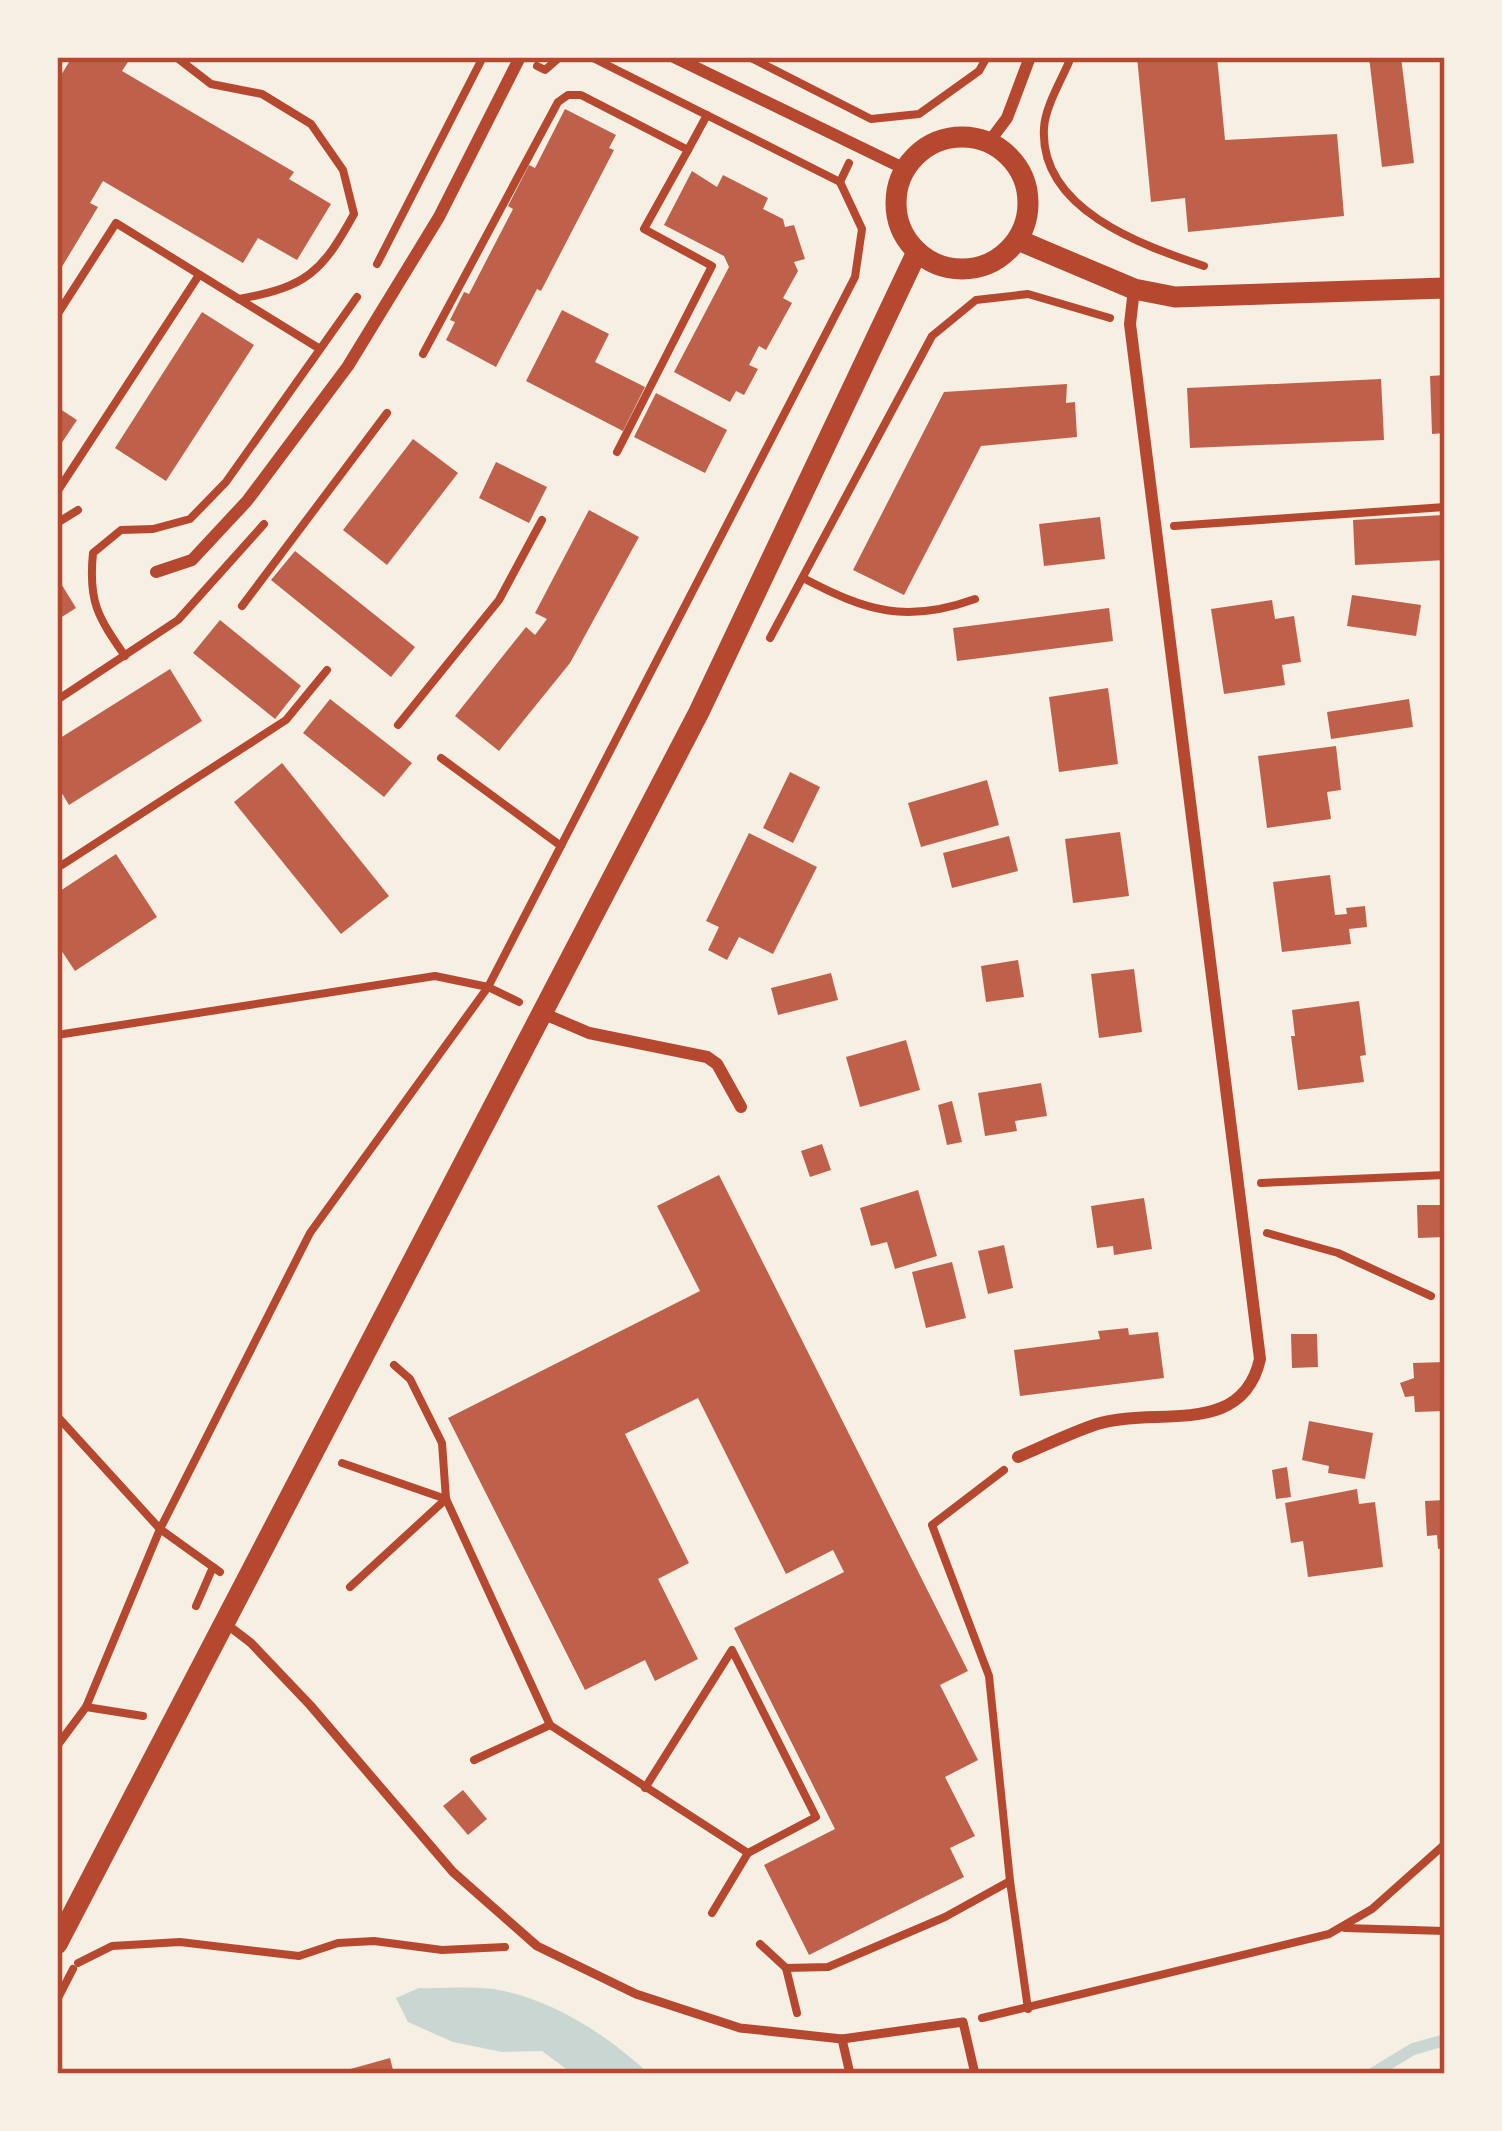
<svg xmlns="http://www.w3.org/2000/svg" width="1502" height="2131" font-family="'Asap Condensed',sans-serif">
<rect width="100%" height="100%" fill="#f6efe4"/>
<path fill="#c9d6d2" d="M419,1988C446,1989 478,1985 504,1991C557,2002 611,2038 649,2074H573L542,2051L502,2052L453,2042L408,2022L396,1998Z"/>
<g fill="none" stroke-linecap="round" stroke-linejoin="round">
<polyline stroke="#c9d6d2" stroke-width="12" points="1372,2074 1413,2049 1445,2040"/>
</g>
<g fill="#bf614a">
<polygon points="72,57 126,57 130,59 122,71 294,172 289,179 331,204 297,260 258,238 243,263 103,181 90,203 98,207 57,275 57,82"/>
<polygon points="1137,57 1217,57 1225,140 1337,134 1344,216 1188,232 1185,198 1151,202"/>
<polygon points="1369,57 1401,57 1414,163 1382,167"/>
<polygon points="565,109 616,135 609,148 614,150 541,291 537,289 496,367 446,340 455,322 450,320 464,292 469,294 513,209 508,206 529,165 535,168"/>
<polygon points="692,171 717,187 723,175 768,198 763,209 783,219 785,227 794,225 805,259 794,262 798,271 783,298 792,303 766,350 759,346 749,365 758,369 744,395 736,391 730,402 674,372 729,267 724,256 664,225"/>
<polygon points="562,310 609,334 595,362 645,387 623,431 526,381"/>
<polygon points="202,312 254,345 166,481 115,448"/>
<polygon points="1445,375 1445,433 1432,434 1430,376"/>
<polygon points="1381,379 1384,440 1190,448 1187,388"/>
<polygon points="1067,384 1066,403 1075,402 1077,437 981,446 904,595 853,570 944,392"/>
<polygon points="656,393 727,430 705,473 634,437"/>
<polygon points="57,407 77,420 57,450"/>
<polygon points="413,439 458,473 387,565 343,530"/>
<polygon points="496,462 547,487 529,523 479,498"/>
<polygon points="589,510 639,537 570,663 499,751 455,716 526,627 535,635 547,619 535,613"/>
<polygon points="1443,515 1445,560 1355,565 1353,520"/>
<polygon points="1100,517 1105,559 1044,566 1039,524"/>
<polygon points="295,551 415,647 391,677 271,580"/>
<polygon points="57,577 76,608 57,620"/>
<polygon points="1352,595 1421,605 1416,636 1347,626"/>
<polygon points="1272,600 1275,619 1294,616 1301,662 1282,665 1285,685 1224,694 1211,609"/>
<polygon points="1109,608 1113,641 957,661 953,628"/>
<polygon points="220,620 301,686 275,719 193,653"/>
<polygon points="170,669 202,721 69,805 57,785 57,740"/>
<polygon points="1108,688 1118,764 1059,772 1049,697"/>
<polygon points="330,699 412,763 384,797 303,733"/>
<polygon points="1409,699 1413,727 1331,739 1327,712"/>
<polygon points="1336,746 1341,790 1327,792 1331,819 1267,828 1258,756"/>
<polygon points="282,763 389,896 341,934 234,802"/>
<polygon points="790,772 820,787 793,843 763,828"/>
<polygon points="987,780 999,825 921,847 908,803"/>
<polygon points="1120,832 1129,896 1073,903 1065,839"/>
<polygon points="749,833 817,867 773,954 739,937 727,960 708,950 719,927 706,921"/>
<polygon points="1009,836 1018,871 952,888 943,853"/>
<polygon points="116,854 157,917 75,971 57,944 57,893"/>
<polygon points="1330,875 1335,915 1347,914 1346,908 1365,906 1367,927 1349,929 1351,944 1282,952 1273,882"/>
<polygon points="1018,960 1024,997 986,1002 981,966"/>
<polygon points="1134,969 1142,1032 1099,1038 1091,974"/>
<polygon points="831,973 838,1000 778,1015 771,988"/>
<polygon points="1359,1001 1366,1055 1360,1056 1364,1082 1298,1090 1291,1036 1295,1036 1292,1010"/>
<polygon points="906,1040 920,1090 860,1107 846,1057"/>
<polygon points="1041,1083 1047,1116 1015,1121 1017,1131 985,1136 978,1093"/>
<polygon points="952,1101 962,1142 947,1145 938,1105"/>
<polygon points="822,1144 831,1170 810,1177 801,1151"/>
<polygon points="719,1175 968,1671 940,1685 978,1760 945,1777 975,1836 950,1848 964,1877 809,1955 764,1865 835,1829 734,1628 844,1572 833,1550 786,1574 698,1398 625,1434 689,1563 658,1579 698,1659 655,1681 645,1660 585,1690 448,1418 700,1291 657,1206"/>
<polygon points="918,1190 937,1256 895,1269 887,1242 871,1246 860,1208"/>
<polygon points="1144,1198 1152,1249 1114,1255 1113,1246 1097,1248 1091,1206"/>
<polygon points="1417,1205 1445,1205 1445,1237 1418,1238"/>
<polygon points="1004,1245 1013,1288 988,1294 978,1251"/>
<polygon points="952,1262 966,1318 926,1328 912,1272"/>
<polygon points="1128,1328 1129,1335 1158,1332 1164,1378 1020,1396 1014,1350 1100,1339 1098,1331"/>
<polygon points="1291,1334 1317,1334 1318,1367 1292,1368"/>
<polygon points="1445,1362 1445,1411 1415,1412 1414,1396 1405,1397 1400,1383 1414,1378 1413,1363"/>
<polygon points="1309,1421 1373,1433 1365,1479 1328,1473 1329,1466 1302,1460"/>
<polygon points="1287,1467 1291,1497 1276,1499 1272,1470"/>
<polygon points="1357,1489 1359,1504 1375,1502 1383,1567 1308,1577 1303,1541 1291,1543 1285,1503"/>
<polygon points="1445,1500 1445,1548 1438,1549 1437,1535 1427,1536 1425,1501"/>
<polygon points="463,1790 487,1819 468,1835 443,1806"/>
<polygon points="390,2058 394,2074 336,2074 336,2073"/>
</g>
<g fill="none" stroke-linecap="round" stroke-linejoin="round">
<g stroke="#b5482f" stroke-width="8">
<path d="M176,57L211,84L262,94L311,124L343,170L354,214C322,272 307,287 239,299"/>
<polyline points="591,57 840,182"/>
<polyline points="749,57 871,119 919,114 979,71 987,57"/>
<path d="M1071,57C1063,78 1045,106 1044,128C1039,209 1141,245 1204,266"/>
<polyline points="537,66 545,70 560,57"/>
<polyline points="377,264 483,57"/>
<polyline points="57,315 116,223 320,349"/>
<polyline points="423,354 558,102 568,95 581,95 688,150 707,115"/>
<polyline points="617,452 712,266 644,229 688,150"/>
<polyline points="57,492 199,275"/>
<polyline points="57,523 78,510"/>
<polyline points="1174,526 1445,507"/>
<path d="M803,578C866,611 906,624 975,599"/>
<polyline points="242,606 387,413"/>
<polyline points="770,638 932,336 976,300 1028,294 1110,318"/>
<path d="M125,656C98,617 88,602 93,553L121,530L153,529L190,519L226,482L357,297"/>
<polyline points="57,700 178,620 264,524"/>
<polyline points="398,725 499,600 542,520"/>
<polyline points="441,758 561,846"/>
<polyline points="62,865 286,720 327,670"/>
<polyline points="57,1035 435,976 488,987 519,1002"/>
<polyline points="1261,1183 1445,1175"/>
<polyline points="1267,1233 1338,1253 1431,1296"/>
<polyline points="394,1365 410,1379 442,1443 446,1499 550,1725 748,1853 712,1913"/>
<polyline points="57,1416 160,1529 220,1572"/>
<polyline points="342,1463 446,1499"/>
<polyline points="1004,1470 932,1525 989,1676 1010,1881 1028,2009"/>
<polyline points="350,1587 446,1499"/>
<polyline points="196,1606 213,1567"/>
<polyline points="86,1707 143,1716"/>
<polyline points="57,1746 86,1707 160,1529 310,1233 488,987 855,277 862,229 840,182 849,163"/>
<polyline points="474,1760 550,1725"/>
<polyline points="645,1788 732,1650 816,1817 748,1853"/>
<polyline points="1345,1928 1445,1931"/>
<polyline points="760,1944 786,1968 828,1967 945,1917 1010,1881"/>
<polyline points="78,1963 112,1946 180,1942 299,1956 338,1943 374,1941 442,1950 505,1947"/>
<polyline points="786,1968 797,2013"/>
<polyline points="57,2000 73,1969"/>
<polyline points="982,2018 1329,1934 1372,1909 1445,1844"/>
</g>
<g stroke="#b5482f" stroke-width="9">
<polyline points="225,1623 251,1643 310,1705 453,1872 537,1946 636,1994 740,2028 842,2039 963,2022 975,2074"/>
<polyline points="842,2039 850,2074"/>
</g>
<g stroke="#b5482f" stroke-width="12">
<polyline points="674,57 905,169"/>
<polyline points="989,142 1007,118 1030,57"/>
<polyline points="156,572 192,560 247,501 348,366 439,217 520,57"/>
<polyline points="542,1013 589,1033 707,1057 717,1064 741,1107"/>
<path d="M1018,1457C1044,1446 1070,1433 1097,1424C1155,1406 1242,1439 1260,1359L1130,324L1134,289"/>
</g>
<g stroke="#b5482f" stroke-width="21">
<circle cx="962" cy="203" r="66"/>
<polyline points="1018,240 1134,289 1175,297 1445,288"/>
<polyline points="57,1944 699,712 917,252"/>
</g>
</g>
<rect width="1502" height="2131" fill="none" stroke="#f6efe4" stroke-width="120"/>
<rect x="60" y="60" width="1382" height="2011" fill="none" stroke="#b5482f" stroke-width="4.5"/>
</svg>
